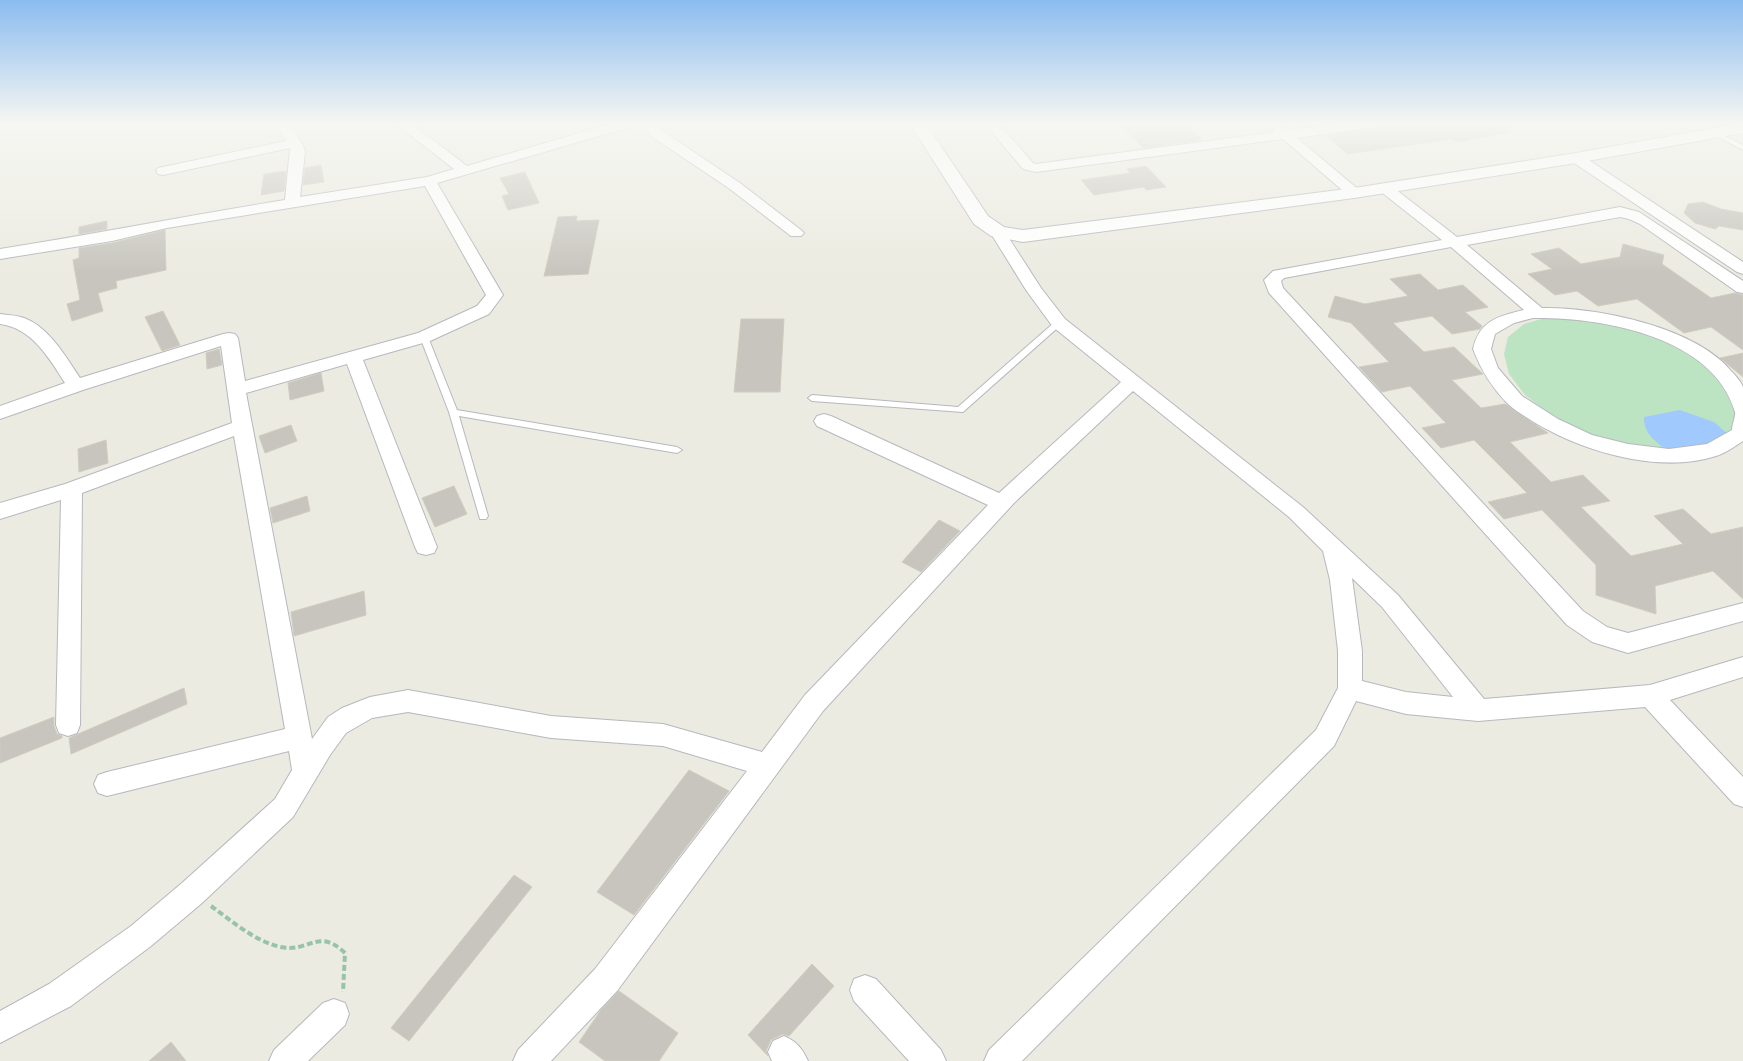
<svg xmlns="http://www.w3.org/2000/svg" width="1743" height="1061" font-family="Roboto,sans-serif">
<rect width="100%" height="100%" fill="#ecebe1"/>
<polygon fill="#bde4c2" points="1548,317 1616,321 1687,349 1736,392 1739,433 1661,454 1584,433 1551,415 1525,395 1509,374 1504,354 1508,337 1524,324"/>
<path fill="#a0c9fd" d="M1680,410L1714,422L1729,435C1705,447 1691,448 1665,449C1653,439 1644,433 1644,417Z"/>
<g fill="#c7c5be" stroke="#d0cdbf">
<polygon points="1120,124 1186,124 1202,140 1143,148"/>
<polygon points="1401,124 1510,124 1510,132 1457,142 1452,139 1348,154 1326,136"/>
<polygon points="321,165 324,182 303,185 305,168"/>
<polygon points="1146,166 1166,187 1146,190 1144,187 1094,195 1081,180 1130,173 1127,169"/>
<polygon points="286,171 284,191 261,195 264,174"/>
<polygon points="525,172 539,203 508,210 502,196 509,194 500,178"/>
<polygon points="1703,202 1721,209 1743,213 1743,230 1719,226 1715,229 1695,223 1684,213 1688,204"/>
<polygon points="577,216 576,221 599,220 588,274 544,276 558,217"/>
<polygon points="107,221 107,229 79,234 79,227"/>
<polygon points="165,230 166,270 116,281 117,288 98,293 103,311 72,321 67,304 80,300 73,260 79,258 79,248 112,243"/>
<polygon points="1623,244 1664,255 1662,264 1711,298 1735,293 1743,295 1743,350 1711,327 1684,333 1637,299 1598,306 1577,291 1555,295 1528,274 1552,269 1531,254 1559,248 1581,264 1620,257"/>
<polygon points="1420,274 1438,290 1463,285 1488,307 1465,312 1482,326 1480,329 1452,334 1432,316 1393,323 1424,352 1454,347 1483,374 1452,380 1481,408 1505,404 1548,433 1510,442 1551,482 1583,475 1610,501 1581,507 1631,556 1683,544 1654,516 1683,509 1711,534 1743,527 1743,599 1713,571 1655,586 1656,614 1596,595 1596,565 1542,510 1504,519 1488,502 1527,493 1474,440 1441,448 1422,428 1446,423 1410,386 1382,392 1359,367 1389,362 1351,323 1328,317 1335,296 1365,304 1408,296 1390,279"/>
<polygon points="163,311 180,345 162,351 145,317"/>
<polygon points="741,319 784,319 780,392 734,392"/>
<polygon points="219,349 222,365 207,369 206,353"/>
<polygon points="1743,353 1743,377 1720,358"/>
<polygon points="321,373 324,391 290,400 288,383"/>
<polygon points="291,425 297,441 265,453 259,436"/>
<polygon points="106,440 108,463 79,472 78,449"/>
<polygon points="454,486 467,514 435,527 422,498"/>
<polygon points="307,496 310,511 273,523 270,508"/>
<polygon points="939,520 960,531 921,572 902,562"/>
<polygon points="364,591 366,615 294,636 291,612"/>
<polygon points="184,688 187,704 71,754 69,738"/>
<polygon points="54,717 54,726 57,734 62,736 62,738 0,763 0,738"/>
<polygon points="689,770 729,791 634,915 597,892"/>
<polygon points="514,875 532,887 409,1041 391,1028"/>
<polygon points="812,964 834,986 789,1036 783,1034 771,1040 766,1051 768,1056 748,1035"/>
<polygon points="619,991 678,1033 659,1061 605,1061 579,1042 601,1010"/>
<polygon points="171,1042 186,1061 149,1061"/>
</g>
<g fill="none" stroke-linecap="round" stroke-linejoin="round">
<defs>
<g id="service">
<polygon points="1713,132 1717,132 1743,145 1743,150 1713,134"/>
<polygon points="1056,321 1062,321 1063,323 963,412 812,401 808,398 812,395 958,407"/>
<polygon points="424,334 428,337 457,410 677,447 682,450 677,453 459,416 488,516 486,519 480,519 449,412 420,337"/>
</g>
<g id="minor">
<path d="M275,124H289L303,145L305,152L300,197L427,177L454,169L396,124H412L467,166L610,124H632L630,127L437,183L503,295L489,314L430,341L363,360L437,547L434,553L426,555L418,553L415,547L347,364L246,393L312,739L328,717L342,708L370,697L408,690L551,716L663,724L762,752L805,695L988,505L817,426L814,421L817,416L824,414L831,416L999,493L1121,382L1053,327L1026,290L990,232L993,229H1003L1041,288L1065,319L1303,507L1398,595L1484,699L1650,685L1743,657V677L1670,700L1743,777V807L1734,804L1645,707L1478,721L1406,714L1356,701L1334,746L1022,1061H984L989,1050L1316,730L1338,688V651L1330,580L1323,551L1289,517L1133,391L1014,503L823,711L617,991L551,1061H513L518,1050L595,969L747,771L663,746L551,738L408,712L372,718L346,733L330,755L293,817L202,903L151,946L71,1006L0,1043V1011L49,984L131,926L182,883L275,799L292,770L289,751L107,796L98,793L94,784L98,775L107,772L285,729L234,436L82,493L80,725L77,733L68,736L59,733L56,725L61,500L0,519V503L65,484L232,423L221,346L83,390L0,419V406L65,383C49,358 32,328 0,324V314C8,315 16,315 24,318C49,327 66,357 80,378L223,334L229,333L235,334L238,338L245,381L418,333L477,306L486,295L425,186L167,228L112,241L0,259V249C95,234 190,215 285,200L290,148L163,175L158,174L156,171L158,168L163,167L286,141ZM1352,578L1382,607L1453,697L1406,692L1362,681V651Z"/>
<polygon points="643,124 657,124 661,130 740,183 801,230 804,233 801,236 791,236 730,189 651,136"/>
<polygon points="985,124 999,124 1033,163 1036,164 1275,132 1272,129 1279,125 1289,130 1337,124 1376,124 1369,128 1297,138 1359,190 1361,193 1359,196 1349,196 1283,139 1036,172 1023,169"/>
<polygon points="1576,154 1581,155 1743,262 1743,274 1737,272 1571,161 1569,158 1571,155"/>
<path d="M1385,184L1390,185L1457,237L1620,207L1639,212L1743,281V293L1737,292L1640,224L1629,219L1620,217L1467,245L1542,308C1597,307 1696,327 1732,372C1736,376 1741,382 1743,387C1743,398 1743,428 1743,441C1735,446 1726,453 1716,456C1657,475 1576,450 1526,417C1520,413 1513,409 1508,404C1492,388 1481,370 1473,349C1479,321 1498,316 1524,310L1451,247L1284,278L1281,281L1283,288L1583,611L1607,627L1628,633L1743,603V621L1628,653L1592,642L1567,625L1269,293L1264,280L1273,271L1442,240L1380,191L1378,188L1380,185ZM1533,318C1601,317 1713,336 1735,412C1736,415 1732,425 1732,430L1707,444L1669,449L1628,444L1592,435L1558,419L1522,396L1498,368L1491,349L1495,334L1514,323Z"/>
<polygon points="865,975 876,979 941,1050 946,1061 909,1061 854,1001 850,990 854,979"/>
<polygon points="334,999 345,1003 349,1014 345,1025 308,1061 269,1061 274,1050 323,1003"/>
<path d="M784,1036C797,1042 802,1048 808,1061H772L768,1052L773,1041Z"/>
</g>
<polygon id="tertiary" points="910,124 926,124 988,216 1004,227 1023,230 1354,188 1576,153 1737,124 1743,124 1743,133 1576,163 1354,198 1023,242 991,236 974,224"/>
</defs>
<use href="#service" stroke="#b6b8bd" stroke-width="2"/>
<use href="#minor" stroke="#b6b8bd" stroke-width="2"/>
<use href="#tertiary" stroke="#b6b8bd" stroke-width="2"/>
<path stroke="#97c4a8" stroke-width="4" stroke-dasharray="6 3" stroke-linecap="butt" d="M211,906C232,921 254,941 281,947C309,953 318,927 345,953L343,992"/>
<use href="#service" fill="#fff" fill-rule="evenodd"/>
<use href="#minor" fill="#fff" fill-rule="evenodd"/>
<use href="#tertiary" fill="#fff" fill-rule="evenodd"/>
</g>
<linearGradient id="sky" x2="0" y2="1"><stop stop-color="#8bbcf0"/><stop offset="0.45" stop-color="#f6f6f2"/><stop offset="1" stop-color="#f6f6f2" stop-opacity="0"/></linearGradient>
<rect width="1743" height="273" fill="url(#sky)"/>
</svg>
